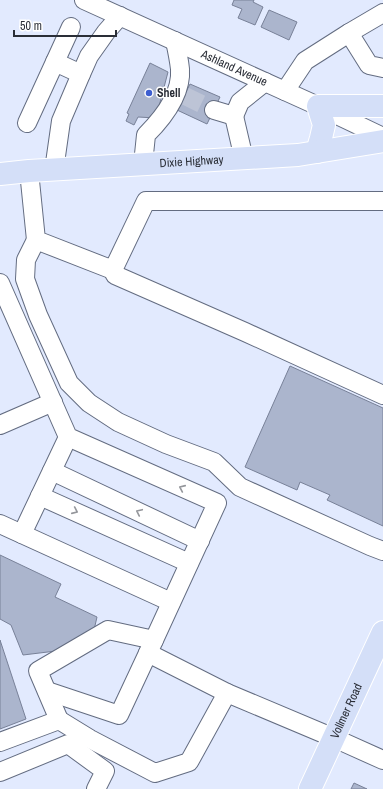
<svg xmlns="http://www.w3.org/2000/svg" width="383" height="789" font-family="'Archivo Narrow',sans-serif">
<rect width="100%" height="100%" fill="#e2eafe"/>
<g fill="#abb5cd" stroke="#788198">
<polygon points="234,0 254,0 253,2 263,7 255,25 238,18 242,9 232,5"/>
<polygon points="269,10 297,22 289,40 261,27"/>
<polygon points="150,63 168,72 156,118 138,117 134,125 126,121 129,114 127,113"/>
<polygon points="190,84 220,97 207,124 177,110"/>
<polygon points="290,366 383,408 383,526 327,500 330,495 300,482 297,490 245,467"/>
<polygon points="0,555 61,584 55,597 97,617 94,630 56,651 23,655 11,625 0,619"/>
<polygon points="0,640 26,719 0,729"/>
<polygon points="354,783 367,789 351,789"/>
</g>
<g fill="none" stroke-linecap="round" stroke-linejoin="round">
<polyline stroke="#bdc4d6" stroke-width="18" stroke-dasharray="18 9" stroke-linecap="butt" points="185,96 214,110"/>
<defs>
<g id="minor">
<path id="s1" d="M84,0L318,106L383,137"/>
<polyline points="349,33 383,13"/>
<polyline points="55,62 71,27"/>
<polyline points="285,91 305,61 349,33 369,65 383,68"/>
<polyline points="214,110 234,116 240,102 265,82"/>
<polyline points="234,116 244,159"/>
<polyline points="27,123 55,62 81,74"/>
<path d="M143,164L146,135C162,119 182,94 180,69C179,60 177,50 175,41"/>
<polyline points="54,170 61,121 81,74 89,56 106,32 120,16"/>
<polyline points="29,171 36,240 113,270 146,201 383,201"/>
<polyline points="36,240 26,260 25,279 38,315 69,383 89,403 118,422 166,444 214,462 240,487 370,546 383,551"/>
<polyline points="113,270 115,275 245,332 383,395"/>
<polyline points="0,283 68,437 217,503 148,653 227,693"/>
<polyline points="0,425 53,402"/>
<polyline points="52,471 200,541"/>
<polyline points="40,496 189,563"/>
<polyline points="0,524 171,602"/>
<polyline points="22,534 68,437"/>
<polyline points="47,691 119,715 148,653"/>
<polyline points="59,720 38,671 108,630 154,640"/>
<polyline points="0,742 59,720 90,739 155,773 189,762 227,693 334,738 383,760"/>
<polyline points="0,772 68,744 105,771 96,789"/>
</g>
<g id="major">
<polyline points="317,152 321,138 324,125 318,106 383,106"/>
<path id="s2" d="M0,174L29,171L298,155L383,141"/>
<path id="s3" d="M310,789L383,632"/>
</g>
</defs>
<use href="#minor" stroke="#636c81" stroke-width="20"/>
<use href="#major" stroke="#fff" stroke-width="24"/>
<use href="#minor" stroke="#fff" stroke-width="18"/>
<use href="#major" stroke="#d4dff8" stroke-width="22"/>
</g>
<defs><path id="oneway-chevron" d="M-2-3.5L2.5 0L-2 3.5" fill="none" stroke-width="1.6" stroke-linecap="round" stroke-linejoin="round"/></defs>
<g stroke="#94969b">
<use href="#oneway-chevron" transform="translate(182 488) rotate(-156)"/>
<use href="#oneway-chevron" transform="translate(75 511) rotate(24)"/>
<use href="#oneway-chevron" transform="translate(139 512) rotate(-155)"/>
</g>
<circle fill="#3d5ed0" stroke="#fff" stroke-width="1.5" cx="149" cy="93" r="4"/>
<g text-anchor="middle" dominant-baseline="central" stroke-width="3" stroke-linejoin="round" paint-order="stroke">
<g font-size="12" fill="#2a2e37" stroke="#fff">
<text stroke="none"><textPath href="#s1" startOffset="165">Ashland Avenue</textPath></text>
<text stroke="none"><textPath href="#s2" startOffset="192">Dixie Highway</textPath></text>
<text stroke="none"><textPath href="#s3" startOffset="86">Vollmer Road</textPath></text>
</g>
<g font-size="12" font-weight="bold" fill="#2a2e37" stroke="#fff" text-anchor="start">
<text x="157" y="93">Shell</text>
</g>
</g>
<path d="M14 30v6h102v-6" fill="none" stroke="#2a2e37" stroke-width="2"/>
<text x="20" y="30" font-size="12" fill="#2a2e37" stroke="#ffffff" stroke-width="3" paint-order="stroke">50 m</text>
</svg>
